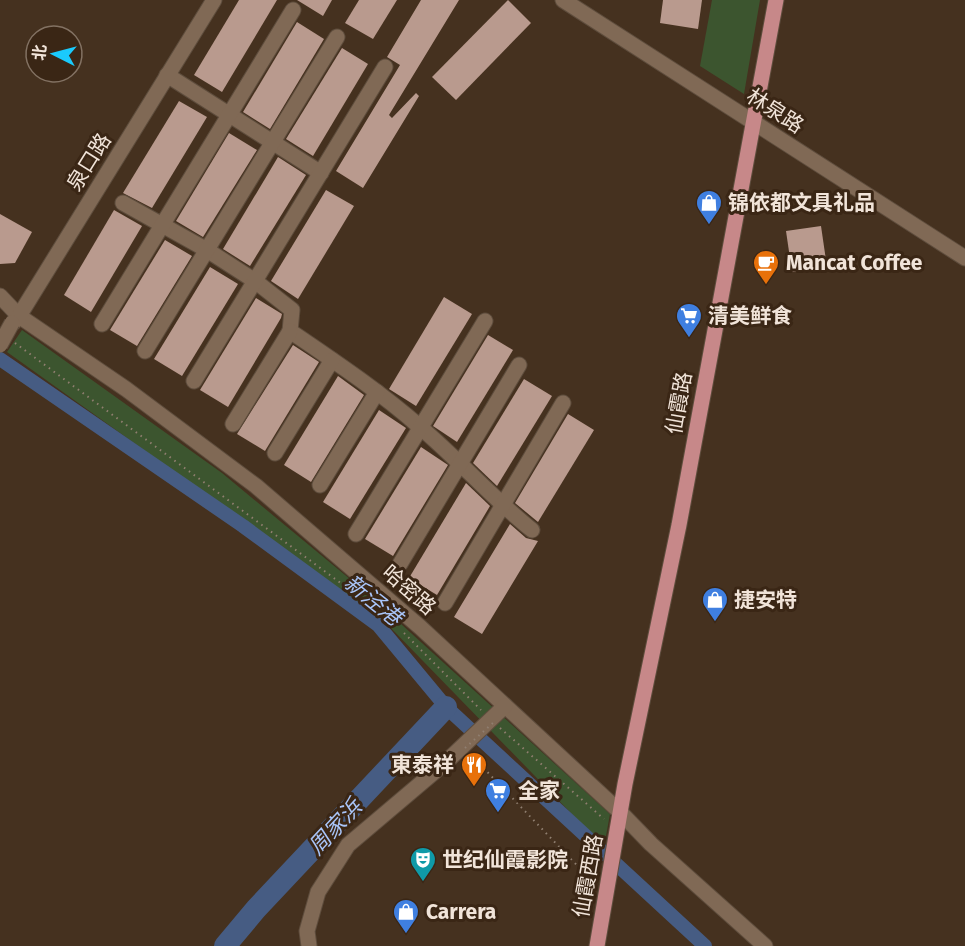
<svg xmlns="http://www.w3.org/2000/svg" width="965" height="946" font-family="'Fira Sans','Noto Sans SC',sans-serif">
<rect width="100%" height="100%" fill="#45311f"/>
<g fill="#3c552f">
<polygon points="712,0 760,0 744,94 700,66"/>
<polygon points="22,330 222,473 368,594 610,814 604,847 387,624 7,352"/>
</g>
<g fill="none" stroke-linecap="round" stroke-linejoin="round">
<polyline stroke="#465c83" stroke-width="14" points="0,359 243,526 378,625 446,707 705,946"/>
<polyline stroke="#465c83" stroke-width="22" points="225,946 256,909 446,707"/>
</g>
<g fill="#b99a8e">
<polygon points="239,0 277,0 222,92 194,75"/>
<polygon points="297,0 332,0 323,16"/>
<polygon points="359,0 397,0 373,39 345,23"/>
<polygon points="421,0 459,0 389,115 392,118 416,93 419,96 363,188 336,171 400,65 387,57"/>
<polygon points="508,0 531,23 456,100 432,77"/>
<polygon points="663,0 702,0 698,29 660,23"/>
<polygon points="297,22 324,39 270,129 243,112"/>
<polygon points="342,48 368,64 313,156 286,139"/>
<polygon points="179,101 207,117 152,208 123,193"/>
<polygon points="229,133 257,150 203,237 176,221"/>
<polygon points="278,157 306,175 250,266 223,249"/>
<polygon points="326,190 354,206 298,299 271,281"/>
<polygon points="114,210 142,226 91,312 64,295"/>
<polygon points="0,214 32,232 15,263 0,264"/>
<polygon points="821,226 827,267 792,272 786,231"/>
<polygon points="165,240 192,256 137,346 110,330"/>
<polygon points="210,267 238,284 182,376 154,359"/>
<polygon points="444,297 472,314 416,406 389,389"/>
<polygon points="256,298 282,314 281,318 228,407 200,390"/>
<polygon points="488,335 513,350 457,442 433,426"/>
<polygon points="293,345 319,362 265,451 237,434"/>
<polygon points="338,376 364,395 311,482 284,465"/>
<polygon points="524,379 552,396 497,486 473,463"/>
<polygon points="379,410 406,428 350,519 323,502"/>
<polygon points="568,414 594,430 538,522 515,503"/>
<polygon points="421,447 448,465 393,556 365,539"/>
<polygon points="466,483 490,506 437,595 409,578"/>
<polygon points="510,524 526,538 538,541 482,634 454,617"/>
</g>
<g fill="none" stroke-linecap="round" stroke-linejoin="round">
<defs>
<g id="minor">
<polyline points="563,0 965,258"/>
<polyline points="167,75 321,173"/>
<path d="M123,203L207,250L255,281L292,310L290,331C334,361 379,391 420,427C459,460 492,498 532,530"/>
<polyline points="0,296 19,316 126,389 256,486 420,627 620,812 651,844 765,946"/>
<polyline points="13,323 19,316 214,0"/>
<polyline points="102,324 293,10"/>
<polyline points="145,351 337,37"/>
<polyline points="194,381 385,67"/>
<polyline points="233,424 290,331"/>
<polyline points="275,453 332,360"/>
<polyline points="320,485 377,392"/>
<polyline points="356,534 485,321"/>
<polyline points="400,564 519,365"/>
<polyline points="445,603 563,403"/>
<polyline points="309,946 307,931 318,892 348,845 446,762 505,706"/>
</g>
<polyline id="major" points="597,946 625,784 679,525 776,0"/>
</defs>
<use href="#minor" stroke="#5e4d3d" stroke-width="17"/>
<use href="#major" stroke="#5e4d3d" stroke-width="17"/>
<g stroke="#907f70" stroke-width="2" stroke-dasharray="1.5 4.5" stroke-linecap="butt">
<polyline points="15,343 380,612"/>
<polyline points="404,633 481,710"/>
<polyline points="500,728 604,819"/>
<polyline points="471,755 594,883"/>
</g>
<use href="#minor" stroke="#806955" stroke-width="15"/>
<use href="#major" stroke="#c78889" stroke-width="15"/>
<defs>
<polyline id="minor-bridge" points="0,345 12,323"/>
</defs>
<use href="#minor-bridge" stroke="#5e4d3d" stroke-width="17" stroke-linecap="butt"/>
<polyline stroke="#907f70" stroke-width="2" stroke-dasharray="1.5 4.5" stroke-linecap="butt" points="465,748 495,721"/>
<use href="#minor-bridge" stroke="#806955" stroke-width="15"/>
</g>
<defs>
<symbol id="shop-pin" viewBox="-11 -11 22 30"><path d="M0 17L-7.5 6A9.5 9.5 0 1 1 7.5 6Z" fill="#3f7fe0" stroke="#3a2615"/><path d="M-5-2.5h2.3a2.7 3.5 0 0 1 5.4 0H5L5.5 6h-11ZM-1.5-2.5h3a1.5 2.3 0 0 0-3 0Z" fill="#fff"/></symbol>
<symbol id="cafe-pin" viewBox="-11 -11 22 30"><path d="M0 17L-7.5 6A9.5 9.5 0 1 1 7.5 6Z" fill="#e8710a" stroke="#3a2615"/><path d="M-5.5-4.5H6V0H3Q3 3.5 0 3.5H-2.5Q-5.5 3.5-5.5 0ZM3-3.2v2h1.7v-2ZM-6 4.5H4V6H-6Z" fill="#fff"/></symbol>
<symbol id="supermarket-pin" viewBox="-11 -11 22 30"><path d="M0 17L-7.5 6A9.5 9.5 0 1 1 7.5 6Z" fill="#3f7fe0" stroke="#3a2615"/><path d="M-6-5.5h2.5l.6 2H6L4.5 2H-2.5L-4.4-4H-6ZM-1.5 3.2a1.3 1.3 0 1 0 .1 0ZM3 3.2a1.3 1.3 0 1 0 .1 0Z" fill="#fff"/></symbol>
<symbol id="restaurant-pin" viewBox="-11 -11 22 30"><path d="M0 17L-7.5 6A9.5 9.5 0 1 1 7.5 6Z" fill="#e8710a" stroke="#3a2615"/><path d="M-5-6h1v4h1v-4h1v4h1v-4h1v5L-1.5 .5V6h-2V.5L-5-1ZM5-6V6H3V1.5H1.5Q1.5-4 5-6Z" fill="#fff"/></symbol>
<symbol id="theatre-pin" viewBox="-11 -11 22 30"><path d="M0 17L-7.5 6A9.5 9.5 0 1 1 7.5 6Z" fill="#0f9aa8" stroke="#3a2615"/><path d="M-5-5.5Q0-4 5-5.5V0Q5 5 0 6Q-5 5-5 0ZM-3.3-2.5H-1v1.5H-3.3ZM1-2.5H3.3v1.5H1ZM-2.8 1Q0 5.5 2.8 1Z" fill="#fff"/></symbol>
</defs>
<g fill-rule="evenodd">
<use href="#shop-pin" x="694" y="188" width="30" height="40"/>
<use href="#cafe-pin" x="751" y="248" width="30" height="40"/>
<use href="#supermarket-pin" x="674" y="301" width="30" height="40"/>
<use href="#shop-pin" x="700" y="585" width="30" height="40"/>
<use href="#restaurant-pin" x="459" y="750" width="30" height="40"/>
<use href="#supermarket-pin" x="483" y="776" width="30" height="40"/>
<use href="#theatre-pin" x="408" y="845" width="30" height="40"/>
<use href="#shop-pin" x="391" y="897" width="30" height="40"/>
</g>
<g text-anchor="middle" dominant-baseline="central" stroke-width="6" stroke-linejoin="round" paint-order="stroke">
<g font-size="21" fill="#f1e4d9" stroke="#3a2615">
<text transform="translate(775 111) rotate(33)">林泉路</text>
<text transform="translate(89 162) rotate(-58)">泉口路</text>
<text transform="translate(679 403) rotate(-80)">仙霞路</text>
<text transform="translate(409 590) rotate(41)">哈密路</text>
<text transform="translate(588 876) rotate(-80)">仙霞西路</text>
</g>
<g font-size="21" font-weight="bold" fill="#f1e4d9" stroke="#3a2615" text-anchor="start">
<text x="728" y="203">锦依都文具礼品</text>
<text x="786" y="263">Mancat Coffee</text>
<text x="708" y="316">清美鲜食</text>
<text x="734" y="600">捷安特</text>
<text x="454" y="765" text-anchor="end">東泰祥</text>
<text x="518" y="791">全家</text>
<text x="442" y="860">世纪仙霞影院</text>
<text x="426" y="912">Carrera</text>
</g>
<g font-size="22" font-style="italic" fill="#a9c5f9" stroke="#3a2615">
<text transform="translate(373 600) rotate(39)">新泾港</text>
<text transform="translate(335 827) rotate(-47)">周家浜</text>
</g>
</g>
<g transform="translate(54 54) rotate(276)"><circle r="28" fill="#3a2615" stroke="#837263" stroke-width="1.5"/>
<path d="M0-4.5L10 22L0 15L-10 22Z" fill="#1acafc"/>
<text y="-9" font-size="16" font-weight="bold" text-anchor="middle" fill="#f1e4d9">北</text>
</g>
</svg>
